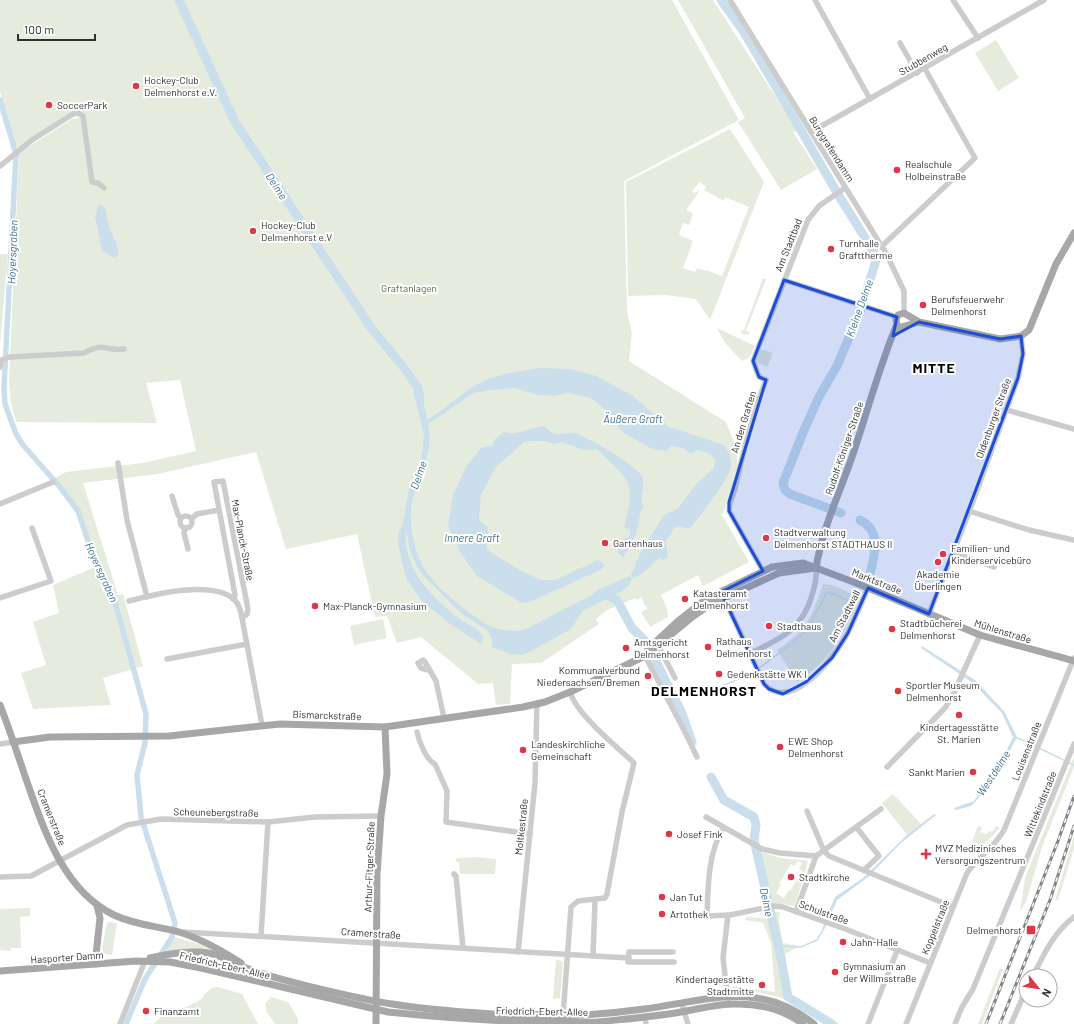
<svg xmlns="http://www.w3.org/2000/svg" width="1074" height="1024" font-family="Barlow,sans-serif">
<rect width="100%" height="100%" fill="#fff"/>
<g fill="#e5ecdd" fill-rule="evenodd">
<polygon points="0,0 672,0 739,120 624,181 627,312 632,333 629,361 726,422 737,449 737,468 733,489 722,515 749,562 703,586 698,575 661,595 667,609 668,617 650,627 641,612 647,609 641,597 637,600 636,598 607,610 596,619 599,624 541,663 512,664 510,704 496,705 493,683 478,684 421,637 397,643 387,616 375,617 357,534 286,549 256,452 158,474 83,483 118,595 123,594 143,666 103,678 111,705 33,709 21,673 46,665 33,622 59,613 53,585 95,567 76,513 68,499 51,480 66,472 143,463 196,451 180,380 146,383 157,423 16,422 11,403 9,381 19,153 72,119 79,118 75,113 16,149 0,92"/>
<polygon points="678,0 713,0 797,130 793,132 817,169 781,190 738,122 745,118"/>
<polygon points="996,40 1019,78 998,91 975,53"/>
<path d="M730,129L764,182L710,320L696,299L665,295L628,296L626,182ZM700,182L706,187L704,190L724,201L725,197L749,207L722,276L706,270V271L697,268L695,272L683,268L693,241L679,235L683,223L689,225L693,213L686,210L700,190L694,193L692,191Z"/>
<polygon points="0,254 8,254 0,345"/>
<polygon points="763,278 766,279 746,331 750,332 749,334 743,335 740,331 744,330"/>
<polygon points="717,328 755,346 750,357 742,361 725,343"/>
<polygon points="761,349 773,353 767,367 756,362"/>
<path d="M823,584L832,585L857,596C858,605 854,611 850,619C835,650 825,662 797,682L777,650C807,630 812,617 823,584Z"/>
<polygon points="383,619 387,638 354,645 350,626"/>
<polygon points="1074,757 1074,767 1042,847 1026,902 1020,911 1025,878"/>
<polygon points="893,794 921,824 907,835 882,803"/>
<polygon points="978,826 982,828 980,832 987,834 989,831 992,832 996,826 1000,828 983,845 972,842"/>
<polygon points="1074,836 1074,849 1058,900 1055,900"/>
<path d="M761,852L781,858L808,861L795,906L772,903ZM798,861L802,863L799,869L802,871L790,891L789,890L784,898L776,893L781,885L779,884L791,864L794,866Z"/>
<polygon points="477,857 496,859 495,874 460,874 459,862 456,862 456,858"/>
<polygon points="30,908 30,916 20,917 21,948 11,948 11,951 0,950 0,909"/>
<polygon points="772,912 780,912 779,922 783,943 800,946 783,955 790,995 840,1024 823,1024 800,1007 779,997 757,992 735,990 732,986 775,992 771,943 763,923 745,920 746,917 773,919"/>
<polygon points="109,922 117,923 112,955 105,954 102,949 107,923"/>
<polygon points="170,936 202,945 230,958 181,951 161,951"/>
<polygon points="187,956 206,957 248,973 339,996 187,962"/>
<polygon points="556,959 563,962 560,998 553,999"/>
<polygon points="1000,968 1003,969 982,1024 978,1024"/>
<path d="M218,987L242,994L258,1024H154C162,1012 178,1012 190,1005C193,1003 198,1002 201,999C207,992 208,988 218,987Z"/>
<polygon points="271,997 288,1002 298,1019 298,1024 275,1024 267,1012 265,1004"/>
</g>
<g fill="#cadfeb">
<polygon points="100,203 105,208 108,223 118,248 118,255 115,258 102,251 95,216"/>
<path d="M540,368L571,369L596,376L633,396L667,426L724,445C728,451 732,459 731,466C731,477 699,517 691,527L688,529L679,526L674,528L666,542L668,558L664,560L661,558C652,560 648,574 633,578L631,575L640,554L660,521L664,515L678,508L697,483L714,468L715,459L710,454L698,450L690,454L683,448L670,446L667,451L652,449L624,433L618,427L614,419L606,410L591,398L568,393L553,396L538,395L514,388L491,390L474,393L428,424C434,452 421,472 413,498C407,517 414,555 426,571C435,584 448,596 461,606C482,622 495,634 524,630L590,596L598,590L630,576L632,579L629,585L622,591L583,611L571,629L533,650L522,655L510,654L492,647V639L487,630L462,614L422,574L416,565L409,547L406,529C402,569 432,597 461,620C469,626 478,627 483,637L481,644L450,624L421,600L407,580L403,566L399,547L398,534L403,523L409,489L421,461L423,448L424,435L414,394L418,388H421L427,420C447,408 464,390 486,380C503,373 522,371 540,368Z"/>
<path d="M543,426C547,428 549,431 553,433C559,436 568,432 574,433C587,436 635,465 641,475C648,486 637,496 644,507C637,515 641,522 637,531C634,540 629,547 625,555L623,557L617,552L622,547L623,539L629,537L631,534L629,529L624,528C631,496 637,485 610,462C605,458 601,452 597,449L583,450L562,442L553,444L545,441H530L523,443L496,467L481,495L479,520L487,526C489,534 489,540 486,547L490,552L520,570L541,580H556L598,560L605,565L602,569L530,602L522,603L477,576L460,552L448,526L453,495L467,465L482,447L492,446L495,439L504,432L512,434Z"/>
<polygon points="922,646 975,680 1004,711 1017,737 1001,768 977,800 971,806 956,810 954,808 974,801 1002,760 1013,737 1002,713 973,683 921,648"/>
<polygon points="934,814 936,815 901,843 868,877 837,900 824,930 822,929 835,897 863,878 907,835"/>
</g>
<g fill="none" stroke-linecap="round" stroke-linejoin="round">
<g stroke="#cadfeb" stroke-width="1.5">
<polyline points="717,688 751,674 790,645 807,630 826,594 829,592 855,604"/>
<polyline points="1015,737 1035,746"/>
<polyline points="1039,748 1074,765"/>
<polyline points="778,946 801,947 817,940 823,930"/>
</g>
<polyline stroke="#cadfeb" stroke-width="5.5" points="0,100 16,154 4,387 5,404 16,434 23,445 60,487 78,511 93,556 115,602 146,714 145,743 137,775 141,817 175,923 172,937 145,979 126,1024"/>
<g stroke="#cadfeb" stroke-width="9">
<polyline points="179,0 235,122 372,329 404,368 418,388 420,399"/>
<polyline points="721,0 744,32 839,196 877,257 861,309 837,366 820,395 804,430 783,483 785,490 790,494 841,513"/>
<path d="M860,520C882,531 875,554 870,574"/>
<polyline points="601,596 605,594 617,600 632,628 646,642 681,711 692,742"/>
<polyline points="711,777 724,800 754,817 756,825 754,840 781,958 788,997 832,1024"/>
</g>
<g stroke="#ccc" stroke-width="5.5">
<polyline points="730,0 887,255 904,291 904,313"/>
<polyline points="815,0 870,99"/>
<polyline points="953,0 978,38"/>
<polyline points="900,43 917,73"/>
<polyline points="811,132 1044,0"/>
<polyline points="0,166 32,140 73,114 78,113 83,116 92,182 98,183 104,188"/>
<polyline points="882,246 975,158 925,69"/>
<polyline points="784,280 897,317"/>
<path d="M0,367L1,360L10,357L84,353C104,341 106,352 124,349"/>
<polyline points="1007,410 1074,429"/>
<polyline points="118,463 127,520 147,597"/>
<polyline points="172,496 178,515 181,518"/>
<polyline points="0,504 53,482"/>
<polyline points="969,511 1029,530 1074,540"/>
<circle cx="186" cy="522" r="6"/>
<polyline points="192,518 197,514 219,510"/>
<polyline points="185,528 184,533 188,549"/>
<polyline points="954,553 994,567"/>
<path d="M763,571L729,511C729,500 734,495 736,485C744,447 752,415 766,380L759,377L753,361L808,220L819,206L845,188"/>
<path d="M723,596L764,684C791,713 832,660 845,638C854,622 861,605 868,588"/>
<polyline points="0,598 51,581 32,528"/>
<polyline points="233,599 235,595 214,482 223,481 248,609 247,614 242,618"/>
<path d="M129,601C155,594 211,580 234,599C239,604 241,612 242,618L262,725"/>
<polyline points="929,614 968,515 1018,378 1023,354 1021,336"/>
<polyline points="657,643 675,678"/>
<path d="M751,653C780,639 803,629 812,595C815,586 817,578 816,568"/>
<polyline points="645,656 684,730"/>
<polyline points="167,659 247,644"/>
<polyline points="428,670 421,668 418,663 423,660 425,662 436,681 444,718"/>
<path d="M417,732C419,741 426,760 435,764L447,791L446,822L530,834"/>
<polyline points="685,732 697,757"/>
<polyline points="0,744 13,742"/>
<polyline points="887,767 945,708 952,697 980,635"/>
<polyline points="807,811 824,851 829,856 953,907"/>
<polyline points="706,817 762,849 780,853 816,856"/>
<path d="M723,828C708,854 708,885 707,916L730,915L774,906L783,907L848,930L930,963"/>
<polyline points="857,828 879,856 864,870"/>
<polyline points="454,874 456,876 463,948"/>
<polyline points="0,877 31,876 127,825 161,819 268,822 315,817 381,816"/>
<polyline points="796,912 816,856 881,809"/>
<polyline points="728,915 723,958 728,1000"/>
<polyline points="184,932 629,958"/>
<polyline points="261,936 268,822"/>
<polyline points="518,952 535,783 537,703"/>
<polyline points="673,952 629,952 628,962 674,962"/>
<polyline points="593,956 595,900"/>
<path d="M1033,976C1044,954 1054,932 1074,917"/>
<polyline points="682,1004 688,1024"/>
<path d="M563,1016L571,907L578,901L605,898L607,894L622,812L634,763C616,746 577,715 570,692"/>
<polyline points="645,1018 646,1024"/>
<polyline points="120,1024 145,961"/>
<polyline points="868,1024 897,951"/>
<path d="M906,1024L967,873C978,857 995,847 1004,830L1074,658"/>
<polyline points="955,1024 962,1007 973,989 1074,744"/>
<polyline points="1011,1024 1026,990"/>
</g>
<g stroke="#a7a7a7" stroke-width="7">
<polyline points="895,333 901,327 919,322"/>
<path d="M816,568C822,530 839,494 852,457C867,413 879,367 897,324L896,320L898,315L904,313L919,322L1000,339L1021,336L1029,330L1056,264L1074,233"/>
<polyline points="648,649 678,621 706,599 772,567 803,563 856,583 980,635 1074,661"/>
<path d="M0,705C9,728 17,752 25,776C43,827 62,890 114,915C135,925 157,926 179,932C202,939 221,950 241,963"/>
<polyline points="13,742 50,737 169,736 280,724 385,727 523,707 545,702 570,692 645,656 691,618 711,604 779,573 816,568"/>
<path d="M150,958C167,954 190,950 208,953C221,955 233,963 246,968C267,976 289,981 311,987C338,993 365,1000 392,1004C437,1011 485,1014 531,1016C569,1017 607,1014 644,1009C707,1001 758,979 814,1024"/>
<polyline points="95,964 100,918 97,906"/>
<path d="M0,971L136,961L170,962L201,968L388,1012C457,1019 528,1024 597,1022C625,1019 653,1017 681,1012C699,1009 719,1003 738,1004C761,1004 784,1010 803,1024"/>
<polyline points="376,1024 377,874 381,816 387,774 385,727"/>
</g>
<defs>
<g id="rail">
<polyline points="986,1024 1058,841 1074,796"/>
<polyline points="1000,1024 1050,900 1074,826"/>
</g>
</defs>
<use href="#rail" stroke="#848484" stroke-width="3"/>
<use href="#rail" stroke="#fff" stroke-width="1.5" stroke-dasharray="4.5" stroke-linecap="butt"/>
</g>
<path fill="#1d4ed8" fill-opacity="0.2" stroke="#1d4ed8" stroke-width="3" stroke-linejoin="round" d="M784,280L897,317L893,336L919,322L1000,339L1021,336L1023,354L1018,378L929,614L868,588L848,633L832,658L806,682L783,694L769,689L764,684L721,592L763,571L729,511V502L766,380L759,377L753,361Z"/>
<g fill="#e03648" stroke="#fff" stroke-width="1.5">
<circle cx="136" cy="86" r="4"/>
<circle cx="49" cy="105" r="4"/>
<circle cx="897" cy="170" r="4"/>
<circle cx="253" cy="231" r="4"/>
<circle cx="831" cy="249" r="4"/>
<circle cx="923" cy="305" r="4"/>
<circle cx="766" cy="538" r="4"/>
<circle cx="605" cy="543" r="4"/>
<circle cx="943" cy="554" r="4"/>
<circle cx="938" cy="562" r="4"/>
<circle cx="685" cy="599" r="4"/>
<circle cx="315" cy="606" r="4"/>
<circle cx="769" cy="626" r="4"/>
<circle cx="892" cy="629" r="4"/>
<circle cx="708" cy="647" r="4"/>
<circle cx="626" cy="648" r="4"/>
<circle cx="719" cy="674" r="4"/>
<circle cx="648" cy="676" r="4"/>
<circle cx="898" cy="691" r="4"/>
<circle cx="959" cy="715" r="4"/>
<circle cx="780" cy="747" r="4"/>
<circle cx="523" cy="750" r="4"/>
<circle cx="973" cy="772" r="4"/>
<circle cx="669" cy="834" r="4"/>
<path d="M924 848h4v4h4v4h-4v4h-4v-4h-4v-4h4z"/>
<circle cx="791" cy="877" r="4"/>
<circle cx="662" cy="897" r="4"/>
<circle cx="662" cy="914" r="4"/>
<rect x="1026" y="925" width="10" height="10" rx="2"/>
<circle cx="843" cy="942" r="4"/>
<circle cx="835" cy="972" r="4"/>
<circle cx="762" cy="985" r="4"/>
<circle cx="146" cy="1011" r="4"/>
</g>
<g text-anchor="middle" dominant-baseline="central" stroke-width="4" stroke-linejoin="round" paint-order="stroke">
<g font-size="10" fill="#2f2f2f" stroke="#fff">
<text transform="translate(923 59) rotate(-30)">Stubbenweg</text>
<text transform="translate(832 149) rotate(58)">Burggrafendamm</text>
<text transform="translate(788 245) rotate(-68)">Am Stadtbad</text>
<text transform="translate(993 418) rotate(-70)">Oldenburger Straße</text>
<text transform="translate(743 422) rotate(-73)">An den Graften</text>
<text transform="translate(844 448) rotate(-71)">Rudolf-Königer-Straße</text>
<text transform="translate(243 540) rotate(79)">Max-Planck-Straße</text>
<text transform="translate(877 581) rotate(22)">Marktstraße</text>
<text transform="translate(844 616) rotate(-63)">Am Stadtwall</text>
<text transform="translate(1003 631) rotate(17)">Mühlenstraße</text>
<text transform="translate(327 715) rotate(2)">Bismarckstraße</text>
<text transform="translate(1026 751) rotate(-68)">Louisenstraße</text>
<text transform="translate(1040 804) rotate(-68)">Wittekindstraße</text>
<text transform="translate(216 812) rotate(1)">Scheunebergstraße</text>
<text transform="translate(52 817) rotate(68)">Cramerstraße</text>
<text transform="translate(521 827) rotate(-84)">Moltkestraße</text>
<text transform="translate(369 867) rotate(-88)">Arthur-Fitger-Straße</text>
<text transform="translate(824 912) rotate(20)">Schulstraße</text>
<text transform="translate(935 927) rotate(-68)">Koppelstraße</text>
<text transform="translate(371 933) rotate(4)">Cramerstraße</text>
<text transform="translate(67 957) rotate(-4)">Hasporter Damm</text>
<text transform="translate(225 965) rotate(13)">Friedrich-Ebert-Allee</text>
<text transform="translate(542 1011) rotate(1)">Friedrich-Ebert-Allee</text>
</g>
<g font-size="10" fill="#2f2f2f" stroke="#fff" text-anchor="start">
<text x="144" y="80">Hockey-Club<tspan x="144" dy="12">Delmenhorst e.V.</tspan></text>
<text x="57" y="105">SoccerPark</text>
<text x="905" y="164">Realschule<tspan x="905" dy="12">Holbeinstraße</tspan></text>
<text x="261" y="225">Hockey-Club<tspan x="261" dy="12">Delmenhorst e.V</tspan></text>
<text x="839" y="243">Turnhalle<tspan x="839" dy="12">Grafttherme</tspan></text>
<text x="931" y="299">Berufsfeuerwehr<tspan x="931" dy="12">Delmenhorst</tspan></text>
<text x="774" y="532">Stadtverwaltung<tspan x="774" dy="12">Delmenhorst STADTHAUS II</tspan></text>
<text x="613" y="543">Gartenhaus</text>
<text x="951" y="548">Familien- und<tspan x="951" dy="12">Kinderservicebüro</tspan></text>
<text x="938" y="574" text-anchor="middle">Akademie<tspan x="938" dy="12">Überlingen</tspan></text>
<text x="693" y="593">Katasteramt<tspan x="693" dy="12">Delmenhorst</tspan></text>
<text x="323" y="606">Max-Planck-Gymnasium</text>
<text x="900" y="623">Stadtbücherei<tspan x="900" dy="12">Delmenhorst</tspan></text>
<text x="777" y="626">Stadthaus</text>
<text x="716" y="641">Rathaus<tspan x="716" dy="12">Delmenhorst</tspan></text>
<text x="634" y="642">Amtsgericht<tspan x="634" dy="12">Delmenhorst</tspan></text>
<text x="640" y="670" text-anchor="end">Kommunalverbund<tspan x="640" dy="12">Niedersachsen/Bremen</tspan></text>
<text x="727" y="674">Gedenkstätte WK I</text>
<text x="906" y="685">Sportler Museum<tspan x="906" dy="12">Delmenhorst</tspan></text>
<text x="959" y="727" text-anchor="middle">Kindertagesstätte<tspan x="959" dy="12">St. Marien</tspan></text>
<text x="788" y="741">EWE Shop<tspan x="788" dy="12">Delmenhorst</tspan></text>
<text x="531" y="744">Landeskirchliche<tspan x="531" dy="12">Gemeinschaft</tspan></text>
<text x="965" y="772" text-anchor="end">Sankt Marien</text>
<text x="677" y="834">Josef Fink</text>
<text x="935" y="848">MVZ Medizinisches<tspan x="935" dy="12">Versorgungszentrum</tspan></text>
<text x="799" y="877">Stadtkirche</text>
<text x="670" y="897">Jan Tut</text>
<text x="670" y="914">Artothek</text>
<text x="1022" y="930" text-anchor="end">Delmenhorst</text>
<text x="851" y="942">Jahn-Halle</text>
<text x="843" y="966">Gymnasium an<tspan x="843" dy="12">der Willmsstraße</tspan></text>
<text x="754" y="979" text-anchor="end">Kindertagesstätte<tspan x="754" dy="12">Stadtmitte</tspan></text>
<text x="154" y="1011">Finanzamt</text>
</g>
<g font-size="10" fill="#53693d" stroke="#fff">
<text x="409" y="288">Graftanlagen</text>
</g>
<g font-size="11" font-style="italic" fill="#3f728f" stroke="#fff">
<text transform="translate(277 186) rotate(57)">Delme</text>
<text transform="translate(12 252) rotate(-88)">Hoyersgraben</text>
<text transform="translate(859 308) rotate(-70)">Kleine Delme</text>
<text x="633" y="418">Äußere Graft</text>
<text transform="translate(418 475) rotate(-71)">Delme</text>
<text x="472" y="537">Innere Graft</text>
<text transform="translate(102 572) rotate(66)">Hoyersgraben</text>
<text transform="translate(993 773) rotate(-57)">Westdelme</text>
<text transform="translate(767 902) rotate(78)">Delme</text>
</g>
<g font-size="14" font-weight="bold" letter-spacing="1" fill="#000" stroke="#fff">
<text x="934" y="367">MITTE</text>
<text x="704" y="690">DELMENHORST</text>
</g>
</g>
<g transform="translate(1038 988) rotate(120)"><circle r="19" fill="#ffffff" stroke="#acacac"/>
<path d="M0-3L7 15L0 10L-7 15Z" fill="#e03648"/>
<text y="-6" font-size="11" font-weight="bold" text-anchor="middle" fill="#2f2f2f">N</text>
</g>
<path d="M18 34v6h77v-6" fill="none" stroke="#2f2f2f" stroke-width="2"/>
<text x="24" y="34" font-size="12" fill="#2f2f2f" stroke="#ffffff" stroke-width="3" paint-order="stroke">100 m</text>
</svg>
